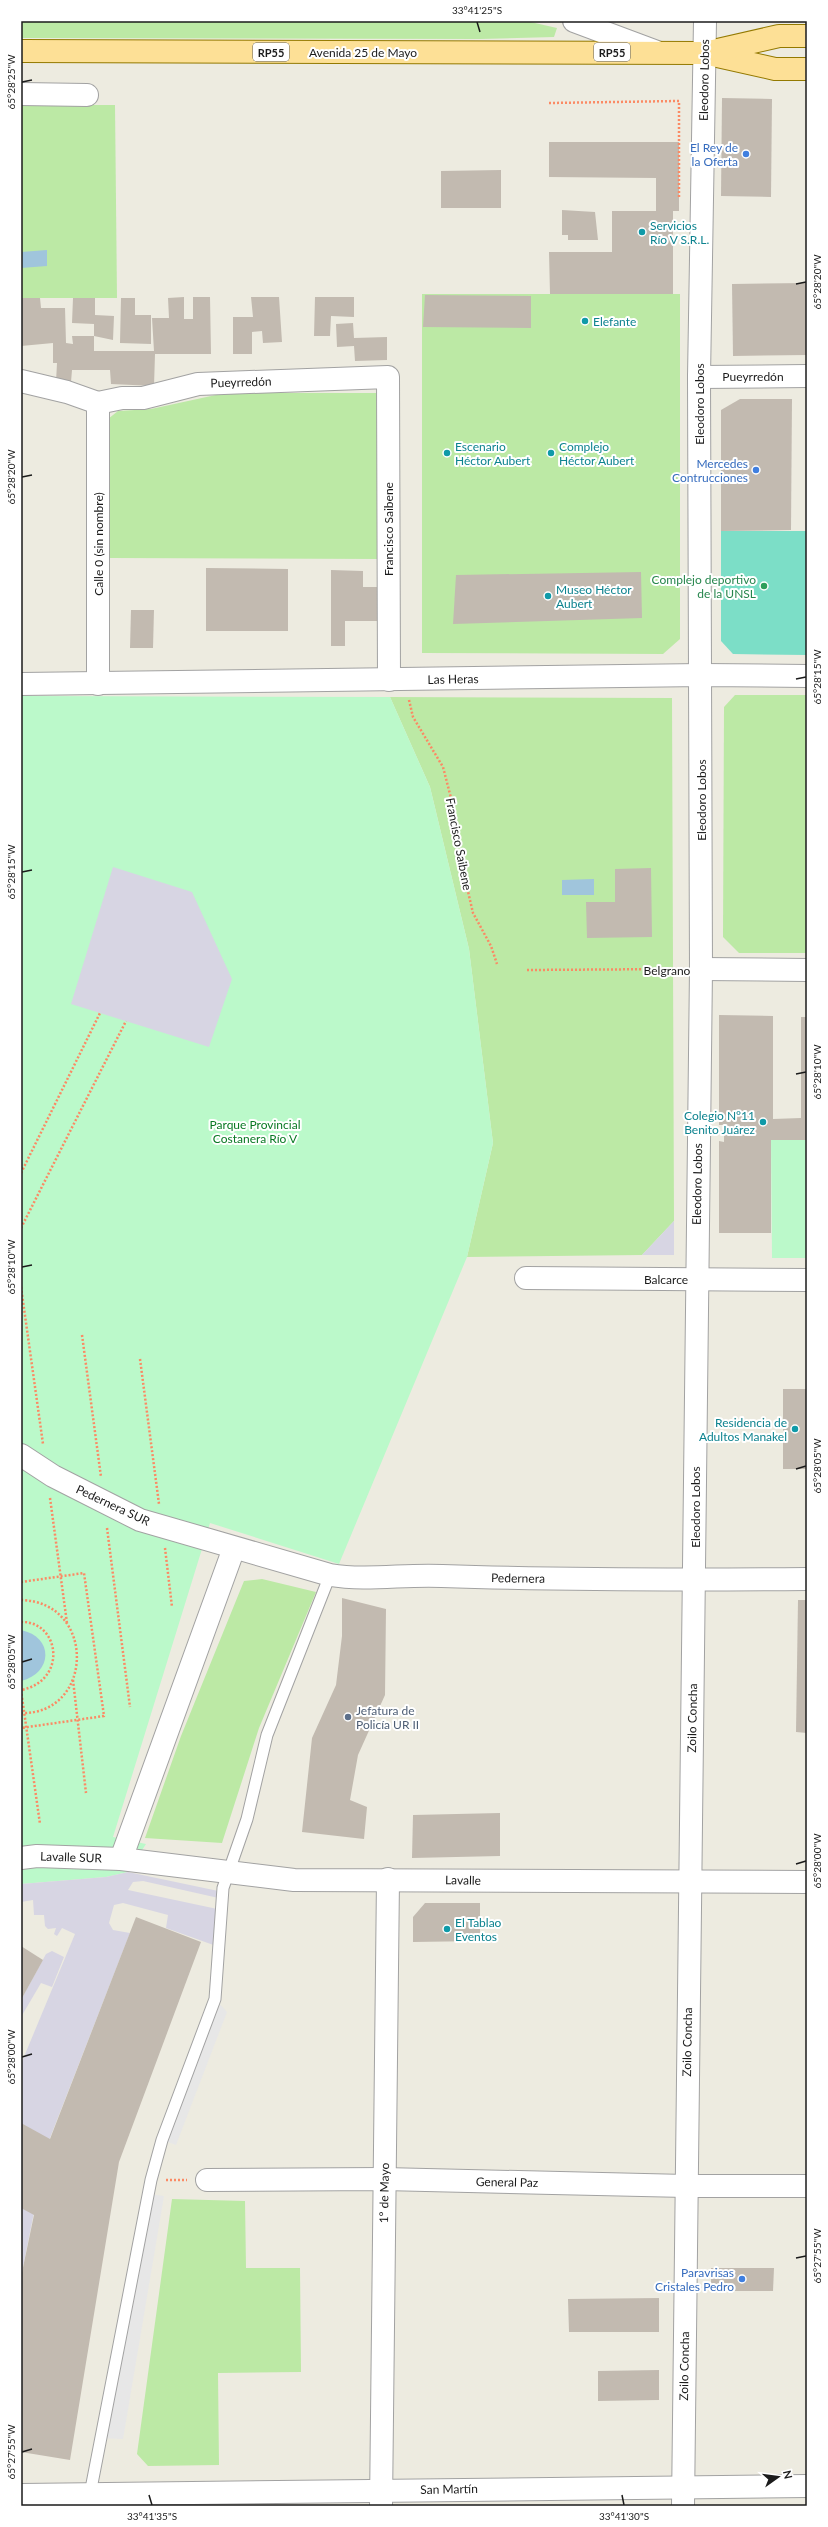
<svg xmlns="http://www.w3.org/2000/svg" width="828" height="2527" font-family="Lato,sans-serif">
<rect width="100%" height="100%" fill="#edebe0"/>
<g fill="#bce9a5">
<polygon points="21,21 526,21 557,28 554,37 480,39 21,38"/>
<polygon points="21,105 115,105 117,298 21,298"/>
<polygon points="422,294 680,294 680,639 663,654 422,653"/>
<polygon points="225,393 378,393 379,559 110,558 108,419 118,411 151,409"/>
<polygon points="735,695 807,695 807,953 739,953 723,937 724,707"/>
<polygon points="390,697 672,698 674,1221 642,1255 467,1257 493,1143 469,949 430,787"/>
<polygon points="262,1579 316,1592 259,1728 222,1843 145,1838 181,1736 244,1581"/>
<polygon points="172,2199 245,2201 246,2268 300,2268 301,2372 218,2373 219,2465 148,2466 137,2454"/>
</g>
<g fill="#bbf9ca">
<polygon points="21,696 390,697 430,787 469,949 493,1143 467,1257 339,1564 210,1523 113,1837 146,1844 128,1872 106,1877 21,1884"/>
<polygon points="771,1140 807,1140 807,1258 772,1258"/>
</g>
<polygon fill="#7cdec7" points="721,531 807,531 807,655 733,654 721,641"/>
<g fill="#e7e7e7">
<polygon points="215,1999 227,2012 176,2145 162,2140"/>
<polygon points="149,2194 164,2196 123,2439 100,2438"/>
</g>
<g fill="#d7d5e3">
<polygon points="113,867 192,892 232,979 209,1047 71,1004"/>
<polygon points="674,1221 674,1255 642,1255"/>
<polygon points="128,1872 223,1892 223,1899 143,1881 133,1882 128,1890 222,1910 219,1947 166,1928 168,1915 123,1903 114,1905 109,1923 113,1930 130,1933 48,2143 21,2277 21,2064 75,1934 62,1928 57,1936 54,1934 56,1928 48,1929 45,1926 44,1915 34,1915 33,1900 21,1902 21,1884 106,1877"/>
<polygon points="52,1951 64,1957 52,1987 41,1983 21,2017 21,2000 46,1954"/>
</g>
<g fill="#a0c5dc">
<polygon points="47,250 47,266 21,268 21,252"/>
<polygon points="594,879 594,895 562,895 562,880"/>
<path d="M21,1630C54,1637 53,1673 21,1681Z"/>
</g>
<g fill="#c2bab0">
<polygon points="722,98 772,99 771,197 721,196"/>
<polygon points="549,142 679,142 679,211 673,211 673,294 550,294 549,252 612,252 612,211 656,211 656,178 549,177"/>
<polygon points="501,170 501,208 441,208 441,171"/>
<polygon points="562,210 595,212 598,240 568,240 568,235 562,235"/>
<polygon points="807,283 807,355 733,356 732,284"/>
<polygon points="425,295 531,296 531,328 423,327"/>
<polygon points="184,297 184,319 193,319 193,297 210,297 211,354 155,354 154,386 111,384 110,370 72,370 71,382 56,382 57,363 53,363 53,343 21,346 21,298 40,298 41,308 65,308 66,343 73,344 72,336 94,336 94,324 72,323 73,298 95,298 95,315 114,316 113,340 94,336 94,351 154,351 152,318 169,318 168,298"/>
<polygon points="251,297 279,297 282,342 263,343 262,331 252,332 252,354 233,354 233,317 253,317"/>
<polygon points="315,297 354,297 354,317 331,316 330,336 314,336"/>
<polygon points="121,298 135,298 135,315 151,315 151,344 120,343"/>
<polygon points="353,323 354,338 387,337 387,360 355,361 354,346 337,347 336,324"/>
<polygon points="740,399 792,399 791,530 721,531 721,410"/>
<polygon points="206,568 288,569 288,631 206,631"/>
<polygon points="331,570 363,571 363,587 379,587 379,621 345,621 345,646 331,646"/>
<polygon points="641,572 642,618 453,624 456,575"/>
<polygon points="131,610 154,610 153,648 130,648"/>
<polygon points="651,868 652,937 587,938 586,902 615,902 615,869"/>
<polygon points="719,1015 773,1016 773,1119 801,1118 801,1017 807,1017 807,1140 771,1140 771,1233 719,1233 719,1141 724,1142 724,1125 719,1125"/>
<rect x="783" y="1389" width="24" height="80"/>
<polygon points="342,1598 386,1609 385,1695 358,1755 350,1800 367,1807 364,1839 302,1832 312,1738 336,1685 342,1636"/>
<polygon points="798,1600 807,1600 807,1733 796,1732"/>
<polygon points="500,1813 500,1856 412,1858 413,1815"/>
<polygon points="425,1903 480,1903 480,1941 413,1942 413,1917"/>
<polygon points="136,1917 201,1942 119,2162 70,2460 21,2452 21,2277 34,2215 21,2208 21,2123 50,2139"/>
<polygon points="21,1946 43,1960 21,2000"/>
<polygon points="711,2268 774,2268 773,2291 711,2291"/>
<polygon points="659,2298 659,2332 569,2332 568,2299"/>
<polygon points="659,2370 659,2400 598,2401 598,2371"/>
</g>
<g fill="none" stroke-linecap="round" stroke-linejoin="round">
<defs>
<polyline id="service" points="90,2494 151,2180 162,2140 215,1999 223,1888 247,1819 267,1735 330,1575"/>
<g id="minor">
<polyline points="574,21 657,52"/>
<polyline points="21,94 87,95"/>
<polyline points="699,377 807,376"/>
<polyline points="21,381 67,392 98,403"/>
<polyline points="98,403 122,398 143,398 198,384 388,377 389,680"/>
<polyline points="98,403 98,684"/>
<polyline points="21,684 702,675 807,676"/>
<polyline points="701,969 807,970"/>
<polyline points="526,1278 807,1280"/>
<path d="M21,1455L53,1476L140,1520L330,1575C367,1581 405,1574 442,1576C563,1580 685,1580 807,1579"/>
<polyline points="21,1858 37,1856 121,1859 294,1880 807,1882"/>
<polyline points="121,1859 234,1548"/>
<polyline points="207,2180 384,2179 686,2186 807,2186"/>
<polyline points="21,2495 807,2486"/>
<polyline points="381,2506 388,1879"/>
<polyline points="683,2506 701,969 699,377 705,21"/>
</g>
<g id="primary">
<polyline points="21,51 704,53 775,69 807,69"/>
<polyline points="709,52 779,36 807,36"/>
</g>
</defs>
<use href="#service" stroke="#a2a2a2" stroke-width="13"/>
<use href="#minor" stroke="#a2a2a2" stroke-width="24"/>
<use href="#primary" stroke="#937900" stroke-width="24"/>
<g stroke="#fb8a64" stroke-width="2.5" stroke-dasharray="2 2" stroke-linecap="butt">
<polyline points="549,103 679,101 679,197"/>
<polyline points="409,700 413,717 443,767 451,798 452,823 473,913 491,946 497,964"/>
<polyline points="527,970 680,969"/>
<polyline points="21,1173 100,1013"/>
<polyline points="21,1228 126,1021"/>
<polyline points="21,1287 43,1444"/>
<polyline points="82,1335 101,1477"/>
<polyline points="140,1359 159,1504"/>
<polyline points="50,1498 67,1623"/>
<polyline points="107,1528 130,1707"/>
<polyline points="165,1548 172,1607"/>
<polyline points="21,1582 84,1573 104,1716 21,1728"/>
<path d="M21,1600C97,1602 94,1715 21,1713"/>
<path d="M21,1622C60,1621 68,1681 21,1690"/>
<polyline points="73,1680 86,1793"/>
<polyline points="21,1690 40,1824"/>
<polyline points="166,2180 187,2180"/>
</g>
<use href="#service" stroke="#fff" stroke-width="11"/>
<use href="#minor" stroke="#fff" stroke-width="22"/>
<use href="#primary" stroke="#fde096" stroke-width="22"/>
</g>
<path fill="none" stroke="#1b1b1b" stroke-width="1.5" d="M477,22L480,32M22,82L32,80M796,284L806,282M22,477L32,475M796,679L806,677M22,872L32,870M796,1074L806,1072M22,1267L32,1265M796,1469L806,1466M22,1662L32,1659M796,1864L806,1861M22,2057L32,2054M796,2258L806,2256M22,2452L32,2449M149,2495L152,2505M622,2495L624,2505"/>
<g fill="#3f7fe0" stroke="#fff" stroke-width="1.5">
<circle cx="746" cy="154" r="4"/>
<circle cx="756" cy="470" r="4"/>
<circle cx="742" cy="2279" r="4"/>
</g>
<g fill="#0f9aa8" stroke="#fff" stroke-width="1.5">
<circle cx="642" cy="232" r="4"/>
<circle cx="585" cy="321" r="4"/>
<circle cx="447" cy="453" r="4"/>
<circle cx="551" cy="453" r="4"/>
<circle cx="548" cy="596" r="4"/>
<circle cx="763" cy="1122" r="4"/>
<circle cx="795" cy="1429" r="4"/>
<circle cx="447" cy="1929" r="4"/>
</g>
<circle fill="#2e9e5b" stroke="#fff" stroke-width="1.5" cx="764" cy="586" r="4"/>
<circle fill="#5c6f8a" stroke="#fff" stroke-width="1.5" cx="348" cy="1717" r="4"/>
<g text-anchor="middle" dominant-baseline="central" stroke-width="4" stroke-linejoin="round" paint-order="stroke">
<g fill="#fff" stroke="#5f5f5f" stroke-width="1">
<rect x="253" y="43" width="36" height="18" rx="3"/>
<rect x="594" y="43" width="36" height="18" rx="3"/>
</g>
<g font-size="11" font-weight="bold" fill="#1b1b1b">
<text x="271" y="52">RP55</text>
<text x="612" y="52">RP55</text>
</g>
<g font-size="12" fill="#1b1b1b" stroke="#fff">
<text x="363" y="52">Avenida 25 de Mayo</text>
<text transform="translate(704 80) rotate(-89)">Eleodoro Lobos</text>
<text x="753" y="376">Pueyrredón</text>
<text transform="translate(241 382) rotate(-2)">Pueyrredón</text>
<text transform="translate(699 404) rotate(-90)">Eleodoro Lobos</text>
<text transform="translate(388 529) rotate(-90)">Francisco Saibene</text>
<text transform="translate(98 544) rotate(-90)">Calle 0 (sin nombre)</text>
<text transform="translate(453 679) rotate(-1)">Las Heras</text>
<text transform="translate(701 800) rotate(-90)">Eleodoro Lobos</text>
<text transform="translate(459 844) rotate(79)">Francisco Saibene</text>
<text x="667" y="970">Belgrano</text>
<text transform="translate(697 1184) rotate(-89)">Eleodoro Lobos</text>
<text x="666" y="1279">Balcarce</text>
<text transform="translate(113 1505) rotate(25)">Pedernera SUR</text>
<text transform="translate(695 1507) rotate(-90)">Eleodoro Lobos</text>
<text transform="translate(518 1578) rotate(1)">Pedernera</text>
<text transform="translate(692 1718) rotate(-89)">Zoilo Concha</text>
<text transform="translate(71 1857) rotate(2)">Lavalle SUR</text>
<text transform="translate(463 1880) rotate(1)">Lavalle</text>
<text transform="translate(687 2042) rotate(-89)">Zoilo Concha</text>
<text transform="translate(507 2182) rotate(1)">General Paz</text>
<text transform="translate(384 2193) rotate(-89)">1º de Mayo</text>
<text transform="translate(684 2366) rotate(-89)">Zoilo Concha</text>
<text transform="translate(449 2489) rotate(-1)">San Martín</text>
</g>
<g font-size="12" fill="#366cbe" stroke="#fff" text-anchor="end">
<text x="738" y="147">El Rey de<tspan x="738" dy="14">la Oferta</tspan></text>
<text x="748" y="463">Mercedes<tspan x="748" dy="14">Contrucciones</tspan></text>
<text x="734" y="2272">Paravrisas<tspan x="734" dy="14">Cristales Pedro</tspan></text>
</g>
<g font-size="12" fill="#0d838f" stroke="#fff" text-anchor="start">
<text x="650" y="225">Servicios<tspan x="650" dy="14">Río V S.R.L.</tspan></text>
<text x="593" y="321">Elefante</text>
<text x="455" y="446">Escenario<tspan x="455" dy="14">Héctor Aubert</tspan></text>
<text x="559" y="446">Complejo<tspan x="559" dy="14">Héctor Aubert</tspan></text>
<text x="556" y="589">Museo Héctor<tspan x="556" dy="14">Aubert</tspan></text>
<text x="755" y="1115" text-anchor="end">Colegio N°11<tspan x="755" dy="14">Benito Juárez</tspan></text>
<text x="787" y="1422" text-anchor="end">Residencia de<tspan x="787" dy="14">Adultos Manakel</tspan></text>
<text x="455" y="1922">El Tablao<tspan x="455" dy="14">Eventos</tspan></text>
</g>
<g font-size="12" fill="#27864d" stroke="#fff" text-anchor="end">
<text x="756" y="579">Complejo deportivo<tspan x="756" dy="14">de la UNSL</tspan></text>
</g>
<g font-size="12" fill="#0a7924" stroke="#fff">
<text x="255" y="1124">Parque Provincial<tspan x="255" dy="14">Costanera Río V</tspan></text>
</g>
<g font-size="12" fill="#4e5e75" stroke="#fff" text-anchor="start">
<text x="356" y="1710">Jefatura de<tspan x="356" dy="14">Policía UR II</tspan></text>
</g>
</g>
<rect width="828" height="2527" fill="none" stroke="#ffffff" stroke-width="44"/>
<g transform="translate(778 2477) rotate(76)" stroke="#ffffff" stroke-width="3" paint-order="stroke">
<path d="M0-3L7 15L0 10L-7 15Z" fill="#1b1b1b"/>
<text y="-6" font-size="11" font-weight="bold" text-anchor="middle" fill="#1b1b1b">N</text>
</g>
<rect x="22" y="22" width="784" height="2483" fill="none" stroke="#1b1b1b" stroke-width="1.5"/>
<g font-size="10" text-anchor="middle" fill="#1b1b1b">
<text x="477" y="14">33°41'25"S</text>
<text transform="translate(11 82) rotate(-90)" y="4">65°28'25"W</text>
<text transform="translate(817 282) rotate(-90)" y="4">65°28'20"W</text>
<text transform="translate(11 477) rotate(-90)" y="4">65°28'20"W</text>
<text transform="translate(817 677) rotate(-90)" y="4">65°28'15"W</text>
<text transform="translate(11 872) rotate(-90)" y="4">65°28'15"W</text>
<text transform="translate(817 1072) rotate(-90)" y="4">65°28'10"W</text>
<text transform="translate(11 1267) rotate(-90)" y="4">65°28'10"W</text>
<text transform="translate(817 1466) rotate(-90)" y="4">65°28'05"W</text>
<text transform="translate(11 1662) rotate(-90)" y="4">65°28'05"W</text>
<text transform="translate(817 1861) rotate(-90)" y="4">65°28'00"W</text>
<text transform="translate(11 2057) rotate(-90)" y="4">65°28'00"W</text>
<text transform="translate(817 2256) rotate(-90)" y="4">65°27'55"W</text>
<text transform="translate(11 2452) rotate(-90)" y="4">65°27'55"W</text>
<text x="152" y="2520">33°41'35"S</text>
<text x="624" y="2520">33°41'30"S</text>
</g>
</svg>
